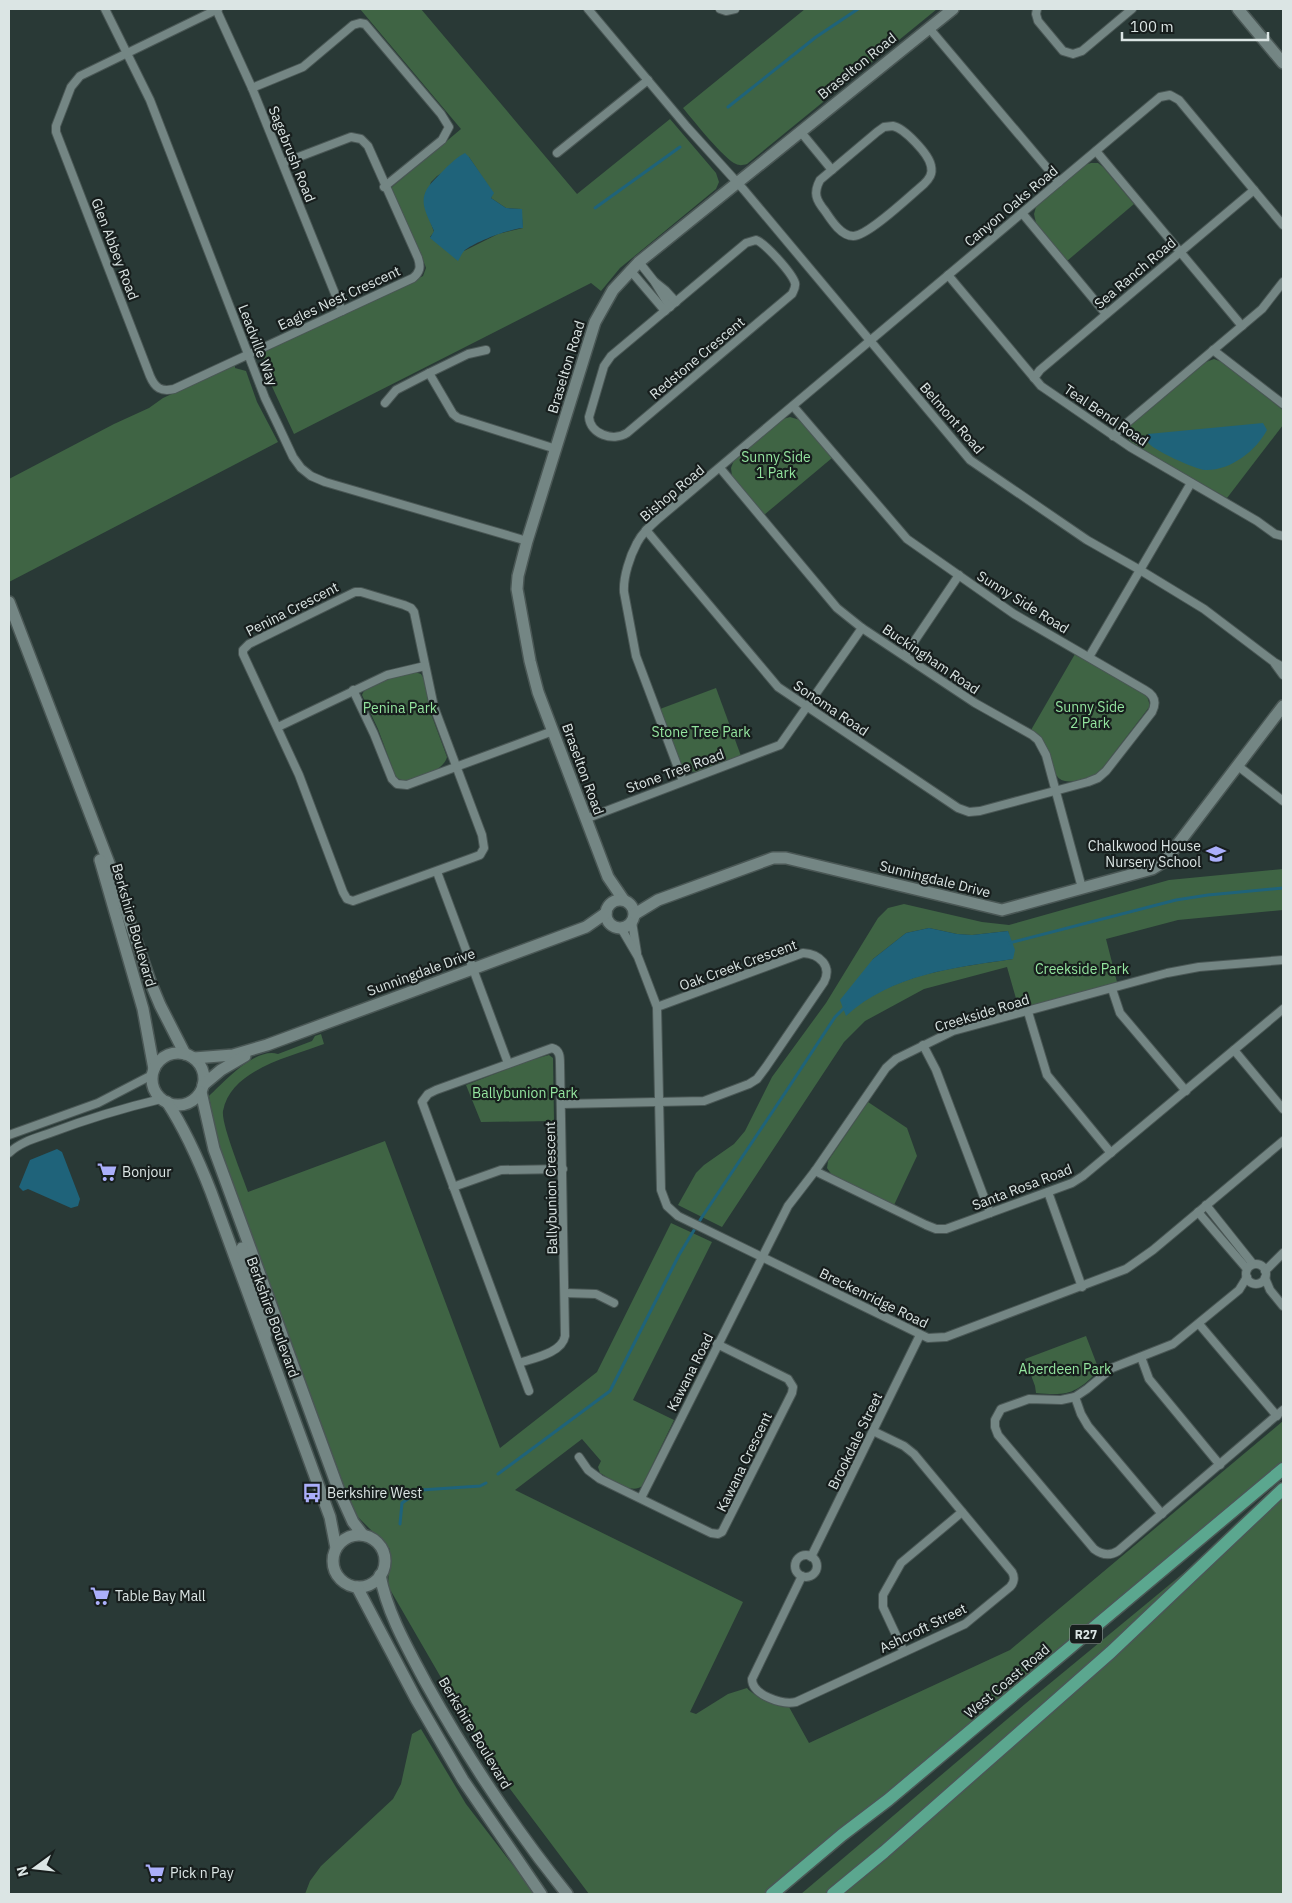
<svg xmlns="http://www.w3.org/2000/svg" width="1292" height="1903" font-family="'IBM Plex Sans',sans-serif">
<rect width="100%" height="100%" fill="#293936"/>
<g fill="#3f6444" fill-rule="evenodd">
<path d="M360,9H421L577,194L670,119L716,173L719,182L716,189L620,268L601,291L591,283L294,434L262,365L266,351L423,276L426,268L425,265L392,194V187L461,129ZM469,157L493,193L491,198L506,208L521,209L523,228L498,234L464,251L430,237L434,232L424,204L431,182L437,176Z"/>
<path d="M805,9H937L747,164C743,165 740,166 736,164C724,159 693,120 683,108Z"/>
<polygon points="1091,163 1098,163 1103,167 1134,204 1067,261 1036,223 1034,214 1036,207 1085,165"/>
<polygon points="1214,359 1222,362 1283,410 1283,425 1227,498 1132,444 1126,435 1130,426 1206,362"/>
<polygon points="235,365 235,368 246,371 257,402 278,442 9,582 9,479 114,424 149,408 163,398"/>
<polygon points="790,417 800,420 832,458 764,515 732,476 731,468 734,460 783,419"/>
<path d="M1075,654L1147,696L1150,706L1101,770C1095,776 1088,777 1080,780C1050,787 1056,767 1047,748C1043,740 1038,736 1031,730Z"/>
<path d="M415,672L421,674L424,679L430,711L447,757C443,772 417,778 404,781L397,778L395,775L378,729L362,695C367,681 401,675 415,672Z"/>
<polygon points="716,688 741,756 697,772 688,771 681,764 660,709"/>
<path d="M1283,869V910L1178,920L1106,939L1117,982L1019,1009L1007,967L924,989L865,1021L844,1042L722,1227L678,1205L696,1173L704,1165L734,1144L745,1131L772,1077L826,1003L878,918L888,908L904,904L982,922L1009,925L1169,880ZM929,928L957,934L972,935L1008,931L1013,959C960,967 906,972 861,1003C855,1006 851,1012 846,1015L873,959L906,933Z"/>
<path d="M321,1034L324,1044C290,1057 231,1069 223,1111C221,1124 243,1177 248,1192L385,1141L500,1448L597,1372L671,1223L712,1242L633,1400L674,1420L642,1486C631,1495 611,1479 600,1473L598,1467L601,1461L582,1439L515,1490L743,1602L690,1712L696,1714L728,1694L747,1688C753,1696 779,1708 789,1707L809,1743L1010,1650L1283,1421V1463L1089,1628L764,1894H589L501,1777L454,1700L388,1586L390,1549L356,1515L349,1499L218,1145L209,1096C224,1082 255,1047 278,1054L312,1041L315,1036Z"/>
<polygon points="549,1055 553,1058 554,1121 481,1122 466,1085 531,1060"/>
<polygon points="868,1102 907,1128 917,1156 894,1205 832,1175 827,1168 828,1161"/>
<path d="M1086,1336L1099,1370C1076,1394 1068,1396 1036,1393L1035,1386L1025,1359Z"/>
<polygon points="1283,1491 1283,1894 801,1894 1025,1704"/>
<polygon points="421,1729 466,1804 535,1894 305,1894 310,1881 321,1866 393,1799 401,1784 412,1734"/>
</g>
<g fill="#1f637a">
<path d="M465,153L469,157L494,193L491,198L506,208L522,209L523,228C509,229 475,242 464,251C462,253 460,258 458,261L430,238L434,231C423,206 416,197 438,176C447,167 454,159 465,153Z"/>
<path d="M1263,423L1267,430C1256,451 1230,471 1205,470C1197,470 1150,449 1148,442C1147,440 1148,437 1148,434Z"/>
<path d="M929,928L957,934L972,935L1008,931L1015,950L1013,959C953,968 892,974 846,1016L840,1000L873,959L906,933Z"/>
<polygon points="57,1149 62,1152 80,1199 78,1206 71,1208 28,1189 23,1191 19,1187 30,1160"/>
</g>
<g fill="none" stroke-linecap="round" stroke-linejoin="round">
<g stroke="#1f637a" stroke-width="3">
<polyline points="728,107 816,37 858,9"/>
<polyline points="595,208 680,147"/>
<polyline points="1009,943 1176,900 1208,895 1283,888"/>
<polyline points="498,1474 610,1391 679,1255 702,1217 785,1093 808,1058 835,1017 846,1006"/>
<polyline points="400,1524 402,1503 421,1490 480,1486 486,1483"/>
</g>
<defs>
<g id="street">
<polyline points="105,9 150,100 265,398 278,425 293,457 301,468 311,476 325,482 527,541"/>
<polyline points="216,9 252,88 342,311"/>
<path d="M218,9L80,76L71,87L56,126V132L150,376C155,388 161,392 174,389L413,278C420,272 421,267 418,258L368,146L361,139L351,137L283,163"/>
<polyline points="588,9 687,127 744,190 970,460 1087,540 1140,570 1204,609 1274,662 1283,667"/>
<polyline points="720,9 726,11 735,9"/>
<polyline points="1037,9 1036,14 1038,21 1063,51 1073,54 1082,51 1132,9"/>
<polyline points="929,28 1059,182"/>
<polyline points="252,88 303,67 353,25 360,23 365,24 441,114 449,127 442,140 384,187"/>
<path d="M893,126C904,128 929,154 931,166C933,174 929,179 924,184C911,195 867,237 853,236C841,236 831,220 825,211C816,200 813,193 820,180L877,132L884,127Z"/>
<polyline points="800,131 832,170"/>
<polyline points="1096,151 1242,326"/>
<polyline points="557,153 648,80"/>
<polyline points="1022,213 1106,314"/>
<path d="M756,240C765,243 792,273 795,283C796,287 794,290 792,294L627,433C613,442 590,434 589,417L604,366L611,356L746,243Z"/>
<polyline points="639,262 654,281 670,307"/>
<polyline points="630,270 665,311"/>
<polyline points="948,275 1041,386 1130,447 1257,521 1275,534 1283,536"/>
<polyline points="655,282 665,290 676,302"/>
<polyline points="1213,350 1283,404"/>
<polyline points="429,373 453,414 458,418 556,449"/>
<polyline points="1034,378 1040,370 1254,190"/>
<polyline points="385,403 396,390 429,373 468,354 486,350"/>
<polyline points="1113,436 1128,422 1262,309 1283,282"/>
<polyline points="720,468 837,608 862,628 975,703 1032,735 1038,740 1046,755 1082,888"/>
<path d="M646,530L778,687L958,808L969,812L980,811L1088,782L1098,778L1106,771L1152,712C1157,702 1154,695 1145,690L1014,614L907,539L793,406"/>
<polygon points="355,592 361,592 404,605 411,608 414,612 434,707 482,835 484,848 480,855 472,858 353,901 347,899 343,892 299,775 243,654 243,650 249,644"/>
<polyline points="905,655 959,575"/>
<polyline points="1089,657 1191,483"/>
<polyline points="1275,664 1283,675"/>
<polyline points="353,690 374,734 392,779 397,784 407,785 553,731"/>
<polyline points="278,727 387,675 425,666"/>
<polyline points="1238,766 1283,801"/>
<path d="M683,781L636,656L624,592C623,577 630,556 637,543C642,533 650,526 658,519L1160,97L1170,95L1179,100L1283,225"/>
<polyline points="585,819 780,745 862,628"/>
<polyline points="437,872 508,1063"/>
<polyline points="632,922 637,953"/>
<polyline points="621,928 638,957 657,1007 661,1190 667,1206 678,1216 928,1338 946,1337 1126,1269 1153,1250 1283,1141"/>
<polyline points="1112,989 1120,1013 1186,1091"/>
<polyline points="1028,1012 1047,1075 1111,1153"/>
<polyline points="923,1045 936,1070 990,1213"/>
<polyline points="1234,1050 1283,1109"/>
<path d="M562,1104L704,1101L749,1084L757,1079L766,1067L824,982C832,966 820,954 803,953L657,1007"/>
<polyline points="9,1135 98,1103 152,1075"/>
<path d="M9,1153C20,1142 36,1138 50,1133C87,1119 123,1108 161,1099"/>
<polyline points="815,1171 926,1225 936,1229 946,1229 1072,1183 1083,1176 1283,1009"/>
<polyline points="453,1187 501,1170 563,1169"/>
<polyline points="1048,1192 1082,1287"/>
<polyline points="1206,1205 1253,1264"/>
<polyline points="1198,1212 1247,1269"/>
<circle cx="1256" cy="1274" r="10"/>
<polyline points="1265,1271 1283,1253"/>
<path d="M1247,1277L1239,1290L1173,1344L1112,1368L1087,1389L1075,1397L1061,1400L1029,1399L1001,1409L995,1420V1427L998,1435L1094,1549C1102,1555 1110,1556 1118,1551L1283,1410"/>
<polyline points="1265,1278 1270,1290 1283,1306"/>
<polyline points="565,1293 596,1294 614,1303"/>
<polyline points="1199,1324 1277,1416"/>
<polyline points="1141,1357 1149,1379 1220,1465"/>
<path d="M519,1363C534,1358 562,1353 565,1336L560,1064C560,1057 560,1050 552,1048L436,1090L428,1094L422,1102L529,1391"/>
<polyline points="1075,1397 1081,1414 1088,1426 1162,1514"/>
<polyline points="579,1457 588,1470 600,1479 711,1533 718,1534 722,1532 792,1393 793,1387 788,1379 717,1344"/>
<polyline points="641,1498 788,1206 815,1171 886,1068 896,1059 953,1031 1167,973 1199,967 1283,960"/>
<circle cx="806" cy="1566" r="11"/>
<polyline points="811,1557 920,1335"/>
<path d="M802,1576L752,1679C752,1695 782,1705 796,1702L965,1624L1010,1587C1014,1583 1015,1577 1012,1572L914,1454L904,1446L873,1431"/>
<polyline points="904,1652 883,1607 883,1595 901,1563 962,1512"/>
</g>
<g id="secondary">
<polyline points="1238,9 1283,63"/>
<polyline points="9,602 115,879 150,981 160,1005 185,1054"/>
<polyline points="100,860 143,1009 154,1069"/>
<polyline points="623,899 608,877 538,692 530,661 517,589 518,576 527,541 595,322 613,290 639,262 953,9"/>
<circle cx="620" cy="914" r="14"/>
<polyline points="635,914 658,900 773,858 786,858 1002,910 1152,869 1165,861 1283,706"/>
<circle cx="178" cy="1079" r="26"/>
<polyline points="194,1058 233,1055 267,1045 586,927 606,913"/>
<polyline points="203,1085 221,1070 245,1056"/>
<polyline points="201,1092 214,1149 339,1491 353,1522 363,1535"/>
<path d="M167,1102C186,1131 199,1161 211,1192L330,1517L336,1548"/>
<polyline points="242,1248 267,1315 268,1323 265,1337"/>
<circle cx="359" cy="1561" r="26"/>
<path d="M380,1575C387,1613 408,1649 426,1683C467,1757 514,1828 567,1894"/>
<polyline points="357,1587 416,1699 463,1780 541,1894"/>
</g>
<g id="primary">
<polyline points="772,1894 842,1835 888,1800 1283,1469"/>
<polyline points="833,1894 884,1852 1111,1652 1283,1489"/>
</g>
</defs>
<use href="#street" stroke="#4a5755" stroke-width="10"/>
<use href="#secondary" stroke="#4a5755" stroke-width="14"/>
<use href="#primary" stroke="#4a5755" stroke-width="15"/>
<use href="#street" stroke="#748684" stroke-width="8"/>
<use href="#secondary" stroke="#748684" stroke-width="11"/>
<use href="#primary" stroke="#5ba78f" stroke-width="12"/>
</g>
<defs>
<symbol id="school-bare" viewBox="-9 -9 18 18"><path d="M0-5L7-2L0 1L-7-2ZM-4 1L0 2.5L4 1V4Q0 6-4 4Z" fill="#abaffb" stroke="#171e1d" stroke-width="2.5" paint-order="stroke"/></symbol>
<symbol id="supermarket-bare" viewBox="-9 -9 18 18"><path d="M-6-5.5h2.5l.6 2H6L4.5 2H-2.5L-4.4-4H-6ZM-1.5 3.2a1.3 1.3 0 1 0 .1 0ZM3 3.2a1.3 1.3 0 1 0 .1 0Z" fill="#abaffb" stroke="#171e1d" stroke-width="2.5" paint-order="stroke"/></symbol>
<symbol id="bus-bare" viewBox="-9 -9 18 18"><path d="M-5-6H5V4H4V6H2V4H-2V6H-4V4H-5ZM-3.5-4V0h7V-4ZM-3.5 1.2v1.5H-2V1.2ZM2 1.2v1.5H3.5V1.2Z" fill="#abaffb" stroke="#171e1d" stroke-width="2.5" paint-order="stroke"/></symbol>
</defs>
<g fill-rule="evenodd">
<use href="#school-bare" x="1202" y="840" width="28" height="28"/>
<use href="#supermarket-bare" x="93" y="1158" width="28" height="28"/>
<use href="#bus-bare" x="298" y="1479" width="28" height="28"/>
<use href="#supermarket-bare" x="86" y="1582" width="28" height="28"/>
<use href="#supermarket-bare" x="141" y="1859" width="28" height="28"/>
</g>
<g text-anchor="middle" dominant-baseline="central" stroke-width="4.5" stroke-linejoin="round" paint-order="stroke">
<rect fill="#171e1d" stroke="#a0a9a8" stroke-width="1" x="1070" y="1624.5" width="32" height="19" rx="4"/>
<g font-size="12" font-weight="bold" fill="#dbe5e4">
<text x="1086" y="1634">R27</text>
</g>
<g font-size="14" fill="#dbe5e4" stroke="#171e1d">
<text transform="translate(857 66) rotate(-39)">Braselton Road</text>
<text transform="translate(292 154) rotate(68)">Sagebrush Road</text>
<text transform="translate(1011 206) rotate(-40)">Canyon Oaks Road</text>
<text transform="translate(115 249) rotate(69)">Glen Abbey Road</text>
<text transform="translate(1135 273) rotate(-40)">Sea Ranch Road</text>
<text transform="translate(339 298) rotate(-25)">Eagles Nest Crescent</text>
<text transform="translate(258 345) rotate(69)">Leadville Way</text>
<text transform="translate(697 358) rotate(-40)">Redstone Crescent</text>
<text transform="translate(566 367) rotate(-73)">Braselton Road</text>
<text transform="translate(1106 415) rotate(34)">Teal Bend Road</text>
<text transform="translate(952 418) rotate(49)">Belmont Road</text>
<text transform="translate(672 493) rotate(-40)">Bishop Road</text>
<text transform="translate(1023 602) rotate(32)">Sunny Side Road</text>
<text transform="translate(292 609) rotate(-27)">Penina Crescent</text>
<text transform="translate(931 659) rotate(34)">Buckingham Road</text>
<text transform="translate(831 708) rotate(34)">Sonoma Road</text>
<text transform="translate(583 769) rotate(70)">Braselton Road</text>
<text transform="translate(675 771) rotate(-20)">Stone Tree Road</text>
<text transform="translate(935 879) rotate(14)">Sunningdale Drive</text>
<text transform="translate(134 925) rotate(74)">Berkshire Boulevard</text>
<text transform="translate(738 965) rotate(-20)">Oak Creek Crescent</text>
<text transform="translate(421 972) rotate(-20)">Sunningdale Drive</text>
<text transform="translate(982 1013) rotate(-17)">Creekside Road</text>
<text transform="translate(1022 1187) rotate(-21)">Santa Rosa Road</text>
<text transform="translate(551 1188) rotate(-91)">Ballybunion Crescent</text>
<text transform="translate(874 1298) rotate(26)">Breckenridge Road</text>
<text transform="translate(273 1317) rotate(70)">Berkshire Boulevard</text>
<text transform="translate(690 1372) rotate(-63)">Kawana Road</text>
<text transform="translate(855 1441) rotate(-64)">Brookdale Street</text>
<text transform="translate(744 1462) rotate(-64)">Kawana Crescent</text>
<text transform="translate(923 1628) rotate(-26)">Ashcroft Street</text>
<text transform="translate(1007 1681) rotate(-40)">West Coast Road</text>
<text transform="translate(475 1733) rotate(59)">Berkshire Boulevard</text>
</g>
<g font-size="14" fill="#94e59f" stroke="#171e1d">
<text x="776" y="457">Sunny Side<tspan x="776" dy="16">1 Park</tspan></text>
<text x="1090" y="707">Sunny Side<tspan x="1090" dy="16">2 Park</tspan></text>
<text x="400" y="708">Penina Park</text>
<text x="701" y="732">Stone Tree Park</text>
<text x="1082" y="969">Creekside Park</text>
<text x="525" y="1093">Ballybunion Park</text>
<text x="1065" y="1369">Aberdeen Park</text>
</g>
<g font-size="14" fill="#dbe5e4" stroke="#171e1d" text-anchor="start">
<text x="1201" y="846" text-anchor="end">Chalkwood House<tspan x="1201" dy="16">Nursery School</tspan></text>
<text x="122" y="1172">Bonjour</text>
<text x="327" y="1493">Berkshire West</text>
<text x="115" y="1596">Table Bay Mall</text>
<text x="170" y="1873">Pick n Pay</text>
</g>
</g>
<rect width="1292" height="1903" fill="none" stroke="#dbe5e4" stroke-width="20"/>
<g transform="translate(35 1868) rotate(255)" stroke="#171e1d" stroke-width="4" paint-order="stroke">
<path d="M0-4L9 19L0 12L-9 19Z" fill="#dbe5e4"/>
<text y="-8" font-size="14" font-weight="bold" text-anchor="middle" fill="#dbe5e4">N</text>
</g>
<path d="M1122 32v8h146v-8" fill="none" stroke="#dbe5e4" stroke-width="2.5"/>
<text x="1130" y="32" font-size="15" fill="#dbe5e4" stroke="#171e1d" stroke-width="4" paint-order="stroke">100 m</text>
</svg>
